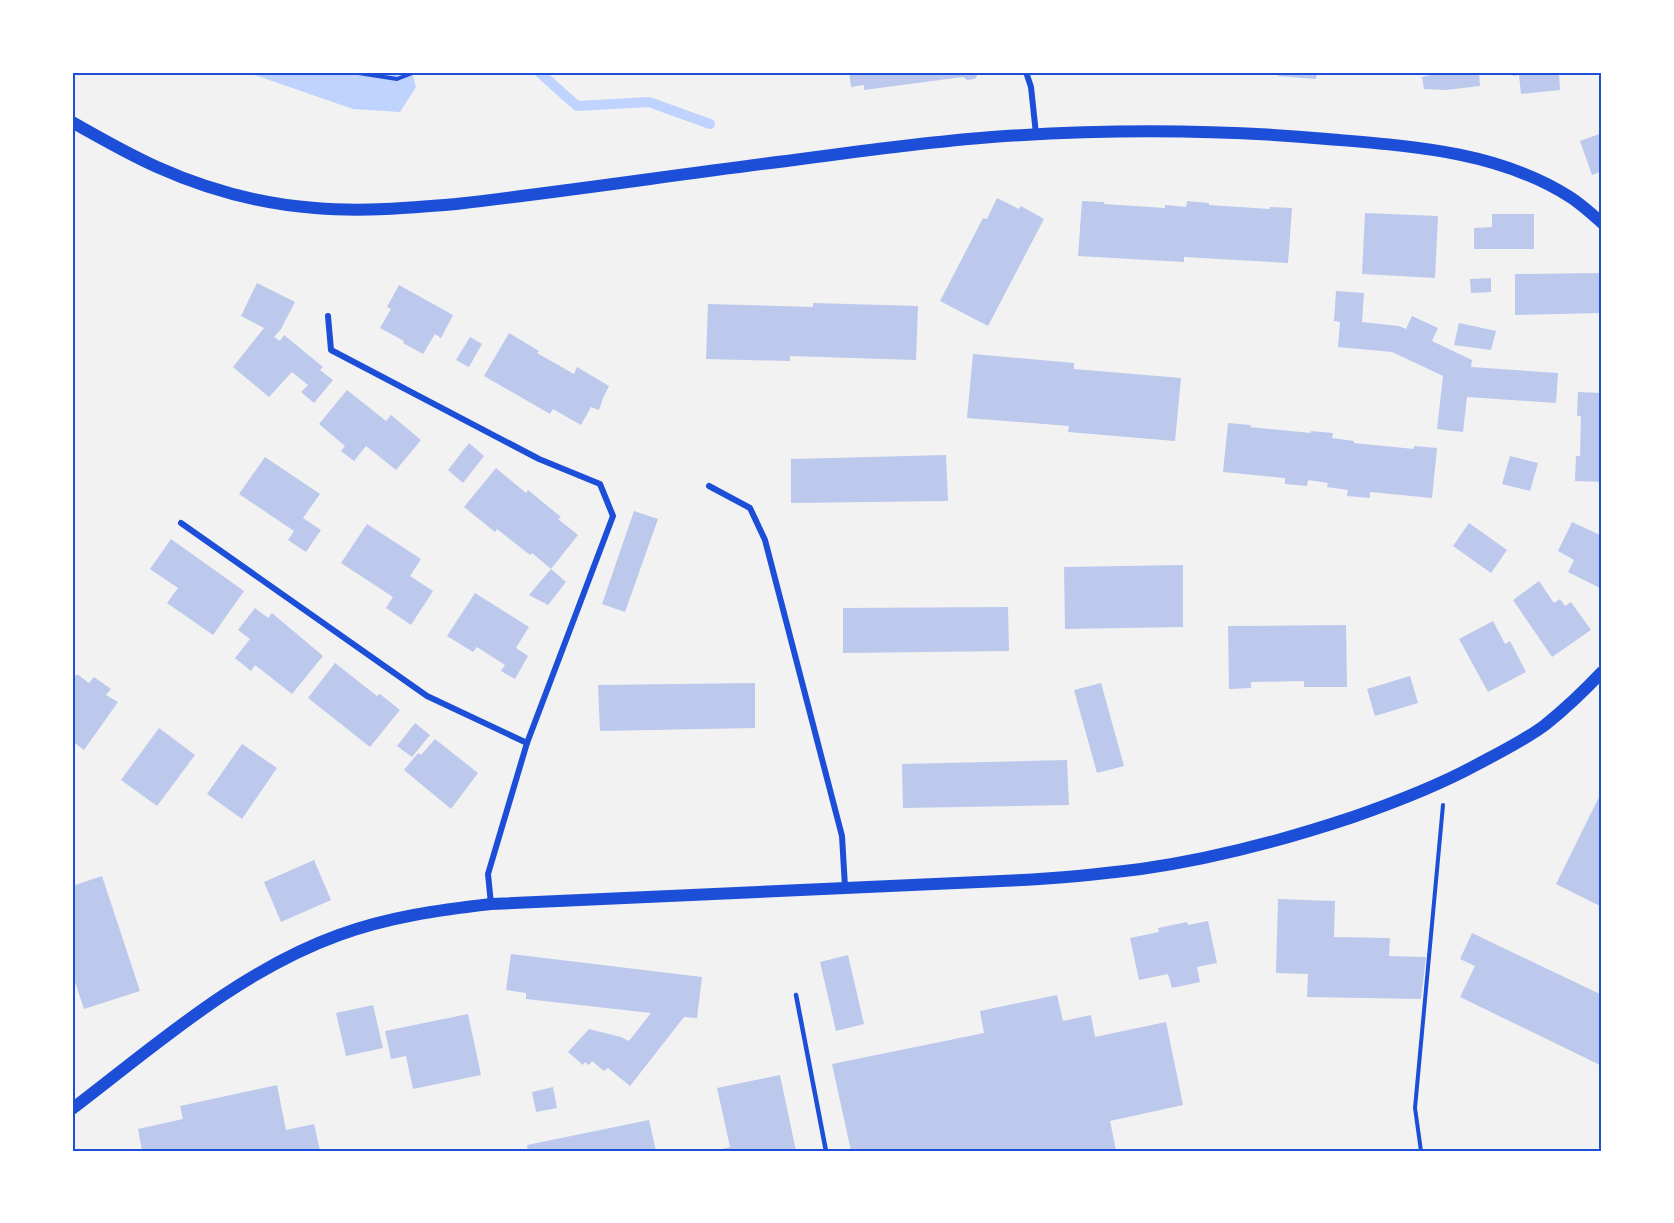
<svg xmlns="http://www.w3.org/2000/svg" width="1674" height="1223" font-family="'Public Sans',sans-serif">
<rect width="100%" height="100%" fill="#f2f2f2"/>
<polygon fill="#bfd3fe" points="246,72 412,72 416,87 400,112 353,109"/>
<g fill="none" stroke-linecap="round" stroke-linejoin="round">
<polyline stroke="#bfd3fe" stroke-width="10" points="539,72 577,106 649,102 710,124"/>
</g>
<g fill="#bdc9ec">
<polygon points="849,72 981,72 981,74 978,74 975,79 967,80 963,77 864,90 864,85 851,87"/>
<polygon points="1278,72 1317,72 1316,79 1278,76"/>
<polygon points="1434,72 1479,72 1480,86 1446,90 1424,89 1422,77 1434,74"/>
<polygon points="1513,72 1559,72 1560,90 1521,94 1519,75 1513,76"/>
<polygon points="1602,133 1602,171 1592,175 1580,141"/>
<polygon points="997,198 1019,209 1021,206 1044,219 988,326 940,301 983,218 987,219"/>
<polygon points="1082,201 1104,202 1104,204 1165,208 1165,205 1186,207 1187,201 1209,203 1209,205 1270,209 1270,207 1292,208 1288,263 1184,257 1184,262 1078,256"/>
<polygon points="1365,213 1438,216 1435,278 1362,274"/>
<polygon points="1492,214 1534,214 1534,249 1474,249 1474,228 1492,227"/>
<polygon points="1601,273 1602,313 1515,315 1515,274"/>
<polygon points="1491,278 1491,292 1471,293 1470,279"/>
<polygon points="257,283 295,302 281,329 274,337 280,341 284,335 323,367 320,370 333,380 314,403 301,392 308,385 292,372 269,397 233,367 264,328 241,316"/>
<polygon points="399,285 453,315 441,338 435,334 423,354 403,343 404,341 380,328 391,309 387,307"/>
<polygon points="1336,291 1364,293 1362,322 1399,326 1406,329 1412,316 1438,328 1432,341 1472,360 1471,367 1558,373 1556,403 1467,397 1463,432 1437,429 1443,376 1392,352 1338,347 1340,322 1334,321"/>
<polygon points="813,303 918,306 916,360 790,356 790,361 706,359 708,304 813,307"/>
<polygon points="1459,323 1496,331 1491,350 1454,345"/>
<polygon points="509,333 539,351 537,353 574,374 577,367 609,386 603,398 599,410 591,407 581,425 553,409 550,414 484,376"/>
<polygon points="470,337 482,344 469,367 456,360"/>
<polygon points="973,354 1074,363 1074,369 1181,378 1175,441 1068,432 1069,426 967,418"/>
<polygon points="347,390 386,421 391,415 421,440 396,470 366,446 354,461 341,451 345,446 319,424"/>
<polygon points="1578,392 1602,393 1602,482 1575,481 1576,456 1580,456 1581,416 1577,416"/>
<polygon points="1228,423 1251,425 1250,427 1311,433 1311,431 1333,433 1332,438 1354,441 1354,443 1414,449 1414,446 1437,448 1432,498 1370,492 1370,498 1347,496 1348,490 1327,487 1328,483 1308,480 1307,486 1285,484 1285,478 1223,472"/>
<polygon points="469,443 484,456 463,483 448,470"/>
<polygon points="946,455 948,501 791,503 791,459"/>
<polygon points="1510,456 1538,463 1530,491 1502,484"/>
<polygon points="265,457 320,494 303,518 321,530 306,552 288,540 294,531 239,494"/>
<polygon points="496,468 526,493 528,490 561,517 558,519 578,535 551,569 532,553 530,555 497,529 495,532 464,507"/>
<polygon points="634,511 658,519 625,612 602,604"/>
<polygon points="1572,522 1600,535 1602,532 1602,589 1568,572 1574,560 1558,551"/>
<polygon points="1469,523 1507,550 1491,573 1453,546"/>
<polygon points="367,524 421,559 410,576 433,591 411,625 386,608 393,597 341,563"/>
<polygon points="171,539 244,591 213,635 167,603 178,588 150,569"/>
<polygon points="1183,565 1183,627 1065,629 1064,567"/>
<polygon points="551,569 566,582 548,605 529,595"/>
<polygon points="1539,581 1554,603 1560,599 1565,606 1571,602 1591,630 1552,657 1513,600"/>
<polygon points="475,593 529,627 516,648 528,656 515,679 501,671 505,665 477,647 473,652 447,636"/>
<polygon points="1008,607 1009,651 843,653 843,608"/>
<polygon points="255,608 268,618 272,613 323,656 292,694 255,665 251,671 235,658 250,639 238,630"/>
<polygon points="1493,621 1505,644 1510,641 1526,672 1488,692 1459,639"/>
<polygon points="1346,625 1347,687 1304,687 1304,681 1251,682 1251,688 1229,689 1228,626"/>
<polygon points="335,663 377,696 380,694 400,710 370,747 308,698"/>
<polygon points="77,674 89,683 94,677 111,689 106,695 118,702 84,750 72,741 72,681"/>
<polygon points="1410,676 1418,703 1375,716 1367,689"/>
<polygon points="755,683 755,728 600,731 598,685"/>
<polygon points="1101,683 1124,766 1097,773 1074,690"/>
<polygon points="415,723 430,735 412,757 397,746"/>
<polygon points="159,728 195,755 157,806 121,780"/>
<polygon points="435,739 478,773 451,809 404,770 418,753 421,755"/>
<polygon points="242,744 277,768 242,819 207,794"/>
<polygon points="1067,760 1069,805 903,808 902,764"/>
<polygon points="1602,791 1602,907 1556,884"/>
<polygon points="314,860 331,900 281,922 264,882"/>
<polygon points="102,876 140,991 84,1009 72,973 72,886"/>
<polygon points="1278,899 1335,901 1334,937 1390,938 1389,956 1426,957 1421,999 1307,997 1308,974 1276,973"/>
<polygon points="1208,921 1217,963 1197,967 1200,982 1172,988 1168,974 1139,980 1130,938 1159,932 1158,928 1187,922 1188,925"/>
<polygon points="1472,933 1602,995 1602,1066 1460,997 1475,966 1460,959"/>
<polygon points="511,954 702,977 697,1018 684,1017 630,1086 608,1068 604,1071 592,1061 589,1065 585,1062 583,1065 568,1052 589,1029 621,1037 629,1041 651,1013 526,999 526,993 506,990"/>
<polygon points="848,955 864,1024 836,1031 820,962"/>
<polygon points="1057,995 1063,1021 1091,1015 1095,1037 1166,1022 1183,1105 1110,1121 1116,1150 1113,1151 851,1151 832,1064 984,1033 980,1011"/>
<polygon points="373,1005 383,1048 346,1056 336,1013"/>
<polygon points="468,1014 481,1075 413,1089 406,1056 391,1059 385,1031"/>
<polygon points="780,1075 796,1151 715,1151 730,1147 717,1088"/>
<polygon points="277,1085 286,1130 314,1124 320,1151 142,1151 138,1129 183,1119 180,1106"/>
<polygon points="553,1087 557,1108 536,1112 532,1092"/>
<polygon points="649,1120 656,1151 528,1151 527,1145"/>
</g>
<g fill="none" stroke-linecap="round" stroke-linejoin="round">
<g stroke="#1d4ed8" stroke-width="4">
<polyline points="352,72 397,79 415,72"/>
<polyline points="1421,1151 1415,1108 1443,805"/>
</g>
<polyline stroke="#1d4ed8" stroke-width="4.5" points="796,995 826,1151"/>
<g stroke="#1d4ed8" stroke-width="6">
<polyline points="1026,72 1031,87 1036,134"/>
<polyline points="328,316 331,350 539,459 600,484 613,516 527,743 488,874 491,904"/>
<polyline points="709,486 750,508 765,540 842,836 845,887"/>
<polyline points="181,523 427,696 527,743"/>
</g>
<g stroke="#1d4ed8" stroke-width="12">
<path d="M72,122C100,138 128,154 157,167C206,189 262,204 315,208C362,212 409,208 456,204C569,191 681,174 794,160C860,151 926,142 992,137C1104,129 1216,129 1327,139C1410,146 1498,151 1570,197C1581,204 1592,214 1602,223"/>
<path d="M72,1109C156,1045 239,971 339,935C388,917 439,910 491,904L1023,880C1062,878 1101,874 1141,869C1213,859 1284,840 1353,817C1396,802 1438,786 1478,764C1501,752 1525,740 1545,725C1565,709 1584,691 1602,672"/>
</g>
</g>
<rect width="1674" height="1223" fill="none" stroke="#ffffff" stroke-width="147"/>
<rect x="74" y="74" width="1526" height="1076" fill="none" stroke="#1d4ed8" stroke-width="2"/>
</svg>
